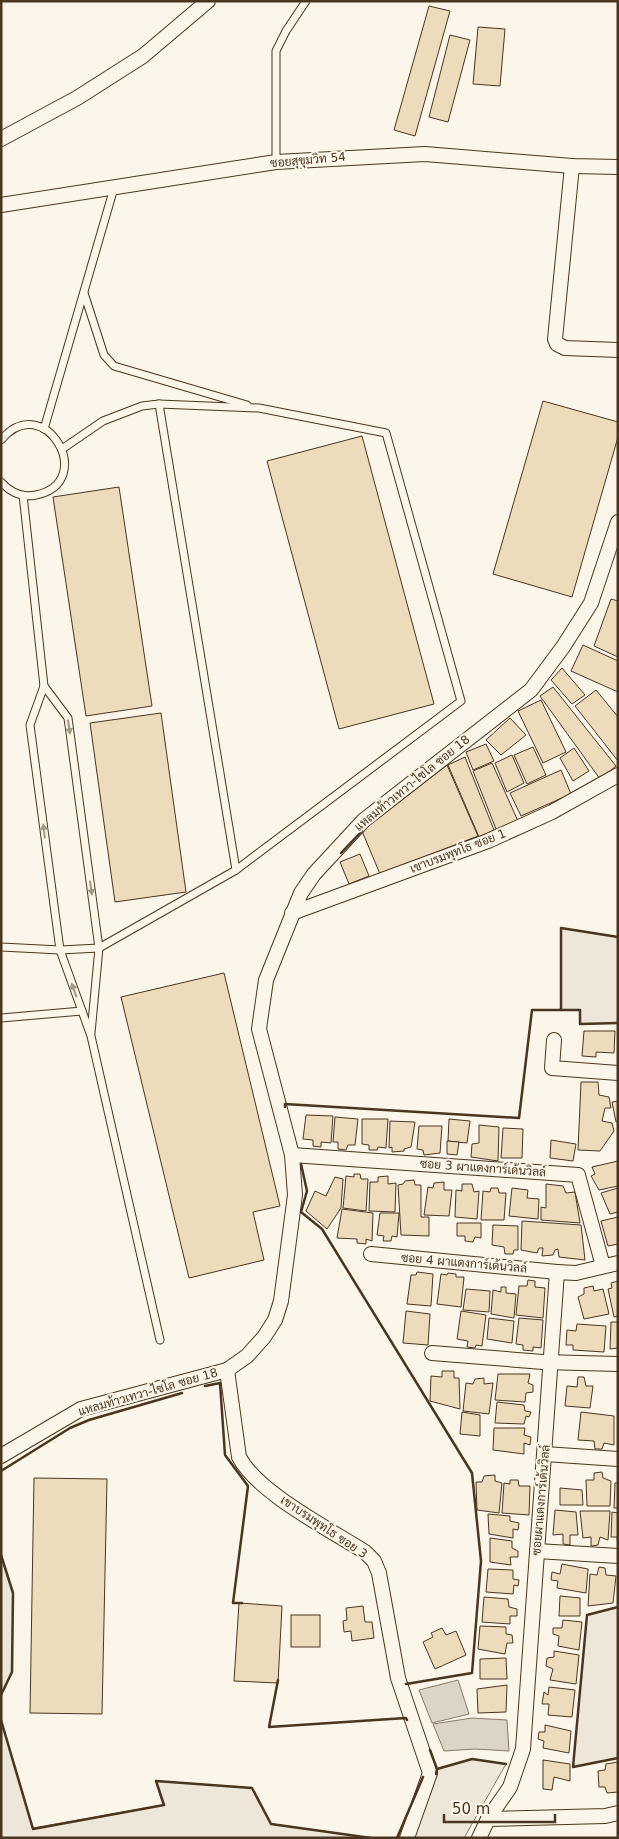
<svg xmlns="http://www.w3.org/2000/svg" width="619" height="1839" font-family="'DejaVu Sans',Sarabun,sans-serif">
<rect width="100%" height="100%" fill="#fbf6e9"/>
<g fill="#ede6d9" stroke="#887966">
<polygon points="561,928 618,937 618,1023 580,1024 580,1010 561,1010"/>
<polygon points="1,1555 13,1593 12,1672 1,1695"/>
<polygon points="618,1607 618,1758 573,1767 587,1615"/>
<polygon points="1,1720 33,1828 163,1805 156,1781 252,1788 271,1824 371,1838 1,1838"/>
<polygon points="472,1759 506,1764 464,1838 412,1838 437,1769"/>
</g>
<g fill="#dcd4c6" stroke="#887966">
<polygon points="458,1680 469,1714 432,1723 419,1690"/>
<polygon points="472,1718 507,1720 509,1751 475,1749 444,1751 433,1724"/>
</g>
<g fill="#ecdcbc" stroke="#4a3520">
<polygon points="429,6 450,11 415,136 394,130"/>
<polygon points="478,27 505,29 500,86 473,84"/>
<polygon points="450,35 470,40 448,122 429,117"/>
<polygon points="543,401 618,422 618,437 572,597 493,574"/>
<polygon points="362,436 434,704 339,729 267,461"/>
<polygon points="119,487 152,706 86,716 53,497"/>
<polygon points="611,599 618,601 618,657 594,646"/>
<polygon points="583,645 618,661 618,692 571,671"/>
<polygon points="562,668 585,695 572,704 551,680"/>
<polygon points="553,687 616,766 600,779 540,696"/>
<polygon points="596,690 618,717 618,761 575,706"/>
<polygon points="541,700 566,752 543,763 518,711"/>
<polygon points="161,713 186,892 115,902 90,723"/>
<polygon points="510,718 526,735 501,755 486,740"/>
<polygon points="486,744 494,761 473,770 466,752"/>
<polygon points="533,747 546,775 527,784 514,755"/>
<polygon points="574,748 589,771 573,781 560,758"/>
<polygon points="512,755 524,783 507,792 495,763"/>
<polygon points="465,757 494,830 479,837 448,765"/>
<polygon points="492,763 518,821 496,829 473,771"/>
<polygon points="447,765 478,836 380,874 362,831"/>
<polygon points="561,770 571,794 521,816 510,793"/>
<polygon points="360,854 369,876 349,884 340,862"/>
<polygon points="224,973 280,1206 253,1212 264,1260 189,1278 121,997"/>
<polygon points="584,1031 615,1031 614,1053 596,1052 596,1057 582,1056"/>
<polygon points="581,1082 598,1082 599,1095 609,1097 611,1108 605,1108 602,1121 612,1123 614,1131 600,1151 578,1150"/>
<polygon points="618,1101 618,1121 616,1122 612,1102"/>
<polygon points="306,1115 333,1116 331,1143 321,1142 321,1147 313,1146 313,1140 303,1139"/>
<polygon points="335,1117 358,1119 355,1145 348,1145 346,1150 338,1149 338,1142 333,1142"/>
<polygon points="362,1119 388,1119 386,1148 378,1147 377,1150 369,1150 369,1145 362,1144"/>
<polygon points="449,1119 470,1121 467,1143 448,1141"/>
<polygon points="390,1121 415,1122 411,1147 404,1149 404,1151 392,1152 392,1147 389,1148"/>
<polygon points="479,1125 499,1127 498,1161 471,1157 472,1144 479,1143"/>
<polygon points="419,1126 442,1126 440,1153 424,1155 423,1150 417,1149"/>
<polygon points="503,1128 523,1129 522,1158 501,1158"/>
<polygon points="551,1140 576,1144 573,1161 550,1158"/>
<polygon points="447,1141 459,1142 457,1155 447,1154"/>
<polygon points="618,1161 618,1186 599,1190 591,1176 595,1174 592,1167"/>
<polygon points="354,1174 360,1174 361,1179 368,1179 366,1211 343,1208 346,1176 354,1177"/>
<polygon points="388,1176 388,1184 396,1183 395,1212 369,1211 370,1182 378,1182 378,1177"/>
<polygon points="335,1177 343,1179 341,1208 327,1229 306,1211 315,1191 326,1196"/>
<polygon points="414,1180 415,1185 421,1185 421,1217 429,1217 429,1236 401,1235 398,1185 403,1184 405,1181"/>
<polygon points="444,1182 444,1190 452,1190 449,1216 424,1215 428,1187 433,1188 434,1183"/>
<polygon points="462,1184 472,1184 474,1192 479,1191 477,1219 455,1217 456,1190 462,1191"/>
<polygon points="546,1184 563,1186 566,1193 575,1192 580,1223 541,1220 541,1207 546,1208"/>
<polygon points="491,1188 498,1188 499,1193 506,1193 504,1220 481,1220 483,1191 490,1192"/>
<polygon points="512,1188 528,1190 527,1198 539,1199 538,1219 509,1216"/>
<polygon points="618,1188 618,1212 610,1214 601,1193"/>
<polygon points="342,1209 373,1213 372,1241 366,1239 366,1244 357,1243 357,1239 337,1238"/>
<polygon points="380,1213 399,1213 397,1237 392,1236 391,1241 383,1241 384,1236 377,1235"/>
<polygon points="618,1217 618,1244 608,1246 601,1221"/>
<polygon points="522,1221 581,1225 585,1260 559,1257 558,1249 555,1250 553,1255 542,1256 543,1248 539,1248 537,1253 521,1250"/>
<polygon points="457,1223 481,1223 481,1238 475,1237 473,1242 465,1241 465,1236 457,1236"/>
<polygon points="493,1225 518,1226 518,1250 514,1250 513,1254 505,1254 504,1247 492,1245"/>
<polygon points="417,1272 433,1274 431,1306 407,1304 411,1275 416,1275"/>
<polygon points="448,1273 456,1274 456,1277 464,1277 461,1307 437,1304 441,1274 447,1275"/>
<polygon points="528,1280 535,1281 535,1287 545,1288 543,1318 516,1315 519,1286 527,1286"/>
<polygon points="618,1281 618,1316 614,1317 608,1289 612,1288 611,1283"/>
<polygon points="593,1286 594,1291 603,1289 609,1314 584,1319 578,1297 584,1294 584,1288"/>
<polygon points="501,1287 506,1287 506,1293 516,1294 514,1318 491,1314 493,1290 501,1292"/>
<polygon points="466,1289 490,1291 489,1312 463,1310"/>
<polygon points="406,1311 430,1314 428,1345 403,1343"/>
<polygon points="461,1311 486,1315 482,1346 476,1345 475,1348 467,1347 468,1341 457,1339"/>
<polygon points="489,1318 514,1321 512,1343 487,1339"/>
<polygon points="519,1318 543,1320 541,1348 533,1347 533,1351 523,1350 523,1345 516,1344"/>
<polygon points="611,1322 618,1322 618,1348 610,1349"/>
<polygon points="577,1324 606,1326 604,1352 573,1350 573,1345 566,1345 567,1330 576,1331"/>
<polygon points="442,1371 454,1371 454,1378 459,1378 460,1409 430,1401 431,1376 442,1377"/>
<polygon points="498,1374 530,1374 528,1383 533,1385 533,1392 526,1393 525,1402 495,1400"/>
<polygon points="578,1377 584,1377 586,1386 593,1386 590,1408 565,1406 567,1386 577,1387"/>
<polygon points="484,1378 484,1384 493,1383 489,1414 463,1411 466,1383 473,1384 475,1379"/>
<polygon points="497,1402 524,1405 525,1411 531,1412 529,1417 526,1416 524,1424 495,1423"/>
<polygon points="462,1412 480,1415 480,1436 460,1434"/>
<polygon points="581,1412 614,1416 614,1445 604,1443 602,1449 595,1449 594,1441 578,1440"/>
<polygon points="494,1428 525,1428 524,1435 531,1437 530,1445 524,1443 524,1454 493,1450"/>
<polygon points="602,1472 603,1478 611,1481 610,1506 587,1506 586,1480 594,1480 594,1473"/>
<polygon points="495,1475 495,1481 502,1483 499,1513 477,1510 476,1482 482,1482 484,1476"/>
<polygon points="34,1478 107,1479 102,1714 30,1713"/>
<polygon points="510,1480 518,1480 519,1486 530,1486 529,1515 502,1513 504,1483 510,1484"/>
<polygon points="615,1483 618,1483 618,1508 614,1508"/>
<polygon points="560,1488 582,1490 583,1505 560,1505"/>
<polygon points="555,1510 576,1512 578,1535 570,1535 570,1545 563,1544 563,1534 553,1535"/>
<polygon points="580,1511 610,1511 608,1540 600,1537 598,1545 591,1546 591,1537 583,1538"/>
<polygon points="612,1512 618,1513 618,1545 617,1537 611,1537"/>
<polygon points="488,1514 510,1516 510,1521 519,1523 518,1530 513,1529 513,1538 489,1534"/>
<polygon points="490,1538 512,1541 512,1548 518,1551 518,1557 510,1557 511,1565 490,1562"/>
<polygon points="562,1564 588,1569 586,1593 557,1588 558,1581 551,1580 552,1572 560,1574"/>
<polygon points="599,1567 605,1568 606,1575 616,1576 613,1603 588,1606 590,1574 597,1575"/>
<polygon points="488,1569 513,1570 513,1579 519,1580 518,1586 514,1585 513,1594 486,1592"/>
<polygon points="560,1596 580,1598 580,1616 559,1616"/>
<polygon points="484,1597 508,1599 509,1607 517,1609 517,1616 510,1616 510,1624 482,1622"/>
<polygon points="239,1603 282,1606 278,1683 234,1681"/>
<polygon points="363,1606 365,1622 372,1622 374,1638 352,1641 351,1631 344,1632 343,1621 347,1620 346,1608"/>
<rect x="291" y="1615" width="29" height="32"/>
<polygon points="563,1620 582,1622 579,1650 558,1646 559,1636 553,1634 553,1628 562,1628"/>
<polygon points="480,1626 506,1627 506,1634 512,1635 513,1643 507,1643 505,1654 478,1649"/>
<polygon points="442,1628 446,1635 456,1631 466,1655 435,1669 423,1642 433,1637 431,1633"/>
<polygon points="554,1651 579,1655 576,1684 550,1680 553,1669 546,1666 547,1658 554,1657"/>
<polygon points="506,1658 507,1679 480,1679 480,1659"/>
<polygon points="507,1685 506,1712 478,1713 477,1689"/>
<polygon points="549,1687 575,1690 572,1717 548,1715 549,1704 542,1704 544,1692 548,1695"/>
<polygon points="545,1725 571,1731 569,1753 543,1748 544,1741 538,1739 539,1732 545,1732"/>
<polygon points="543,1760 570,1764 570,1781 554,1777 552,1790 543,1789"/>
<polygon points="618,1762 618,1792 607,1793 605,1787 599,1787 598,1771 605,1770 606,1764"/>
</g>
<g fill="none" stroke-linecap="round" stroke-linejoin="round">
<defs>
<g id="service">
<polyline points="276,162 276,51 286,31 306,1"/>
<polyline points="84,293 104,355 114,366 247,405"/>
<polyline points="44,429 114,188"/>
<path d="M1,440C44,388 99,482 36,495C22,498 10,492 1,482"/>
<polyline points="62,449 103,421 142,406 159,404 259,408 386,433 461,701 236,870"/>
<polyline points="23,495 44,686 30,725 60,950 91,1036 160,1340"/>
<polyline points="44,686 68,718 99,948 91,1033"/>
<polyline points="1,947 60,950 99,948 236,870 159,404"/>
<polyline points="1,1018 82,1011"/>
</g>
<g id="minor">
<polyline points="1,139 77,98 143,56 208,1"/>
<polyline points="572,166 555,339 557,344 565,348 618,350"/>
<polyline points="1,205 276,162 425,154 572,166 618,167"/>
<polyline points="292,913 488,841 552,812 618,775"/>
<polyline points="554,1040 552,1068 618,1073"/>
<polyline points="292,1155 578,1175 603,1266"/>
<polyline points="371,1254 557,1272"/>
<polyline points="432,1353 543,1362 618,1364"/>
<path d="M227,1370L239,1457C258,1493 329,1529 365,1552L374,1561L379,1573L398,1678L430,1773L407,1838"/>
<polyline points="545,1454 618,1459"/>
<polyline points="1,1456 81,1409 227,1370 247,1356 264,1337 275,1320 281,1301 295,1195 292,1155 259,1029 266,980 301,893 314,874 364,820 531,690 563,647 591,603 618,522"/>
<polyline points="537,1551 618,1556"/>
<polyline points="488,1819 605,1816 618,1813"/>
<polyline points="479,1838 488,1819 510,1787 523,1749 557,1272 576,1273 618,1263"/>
</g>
</defs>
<use href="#service" stroke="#4a3520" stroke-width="9"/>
<use href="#minor" stroke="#4a3520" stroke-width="16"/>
<use href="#service" stroke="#fbf6e9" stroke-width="7"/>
<use href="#minor" stroke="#fbf6e9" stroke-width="14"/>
<g stroke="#4a3520" stroke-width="2.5">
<polyline points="341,853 362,831"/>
<polyline points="561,1010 561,928 618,937"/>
<polyline points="285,1107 285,1104 519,1118 532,1010 580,1010 580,1024 618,1023"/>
<polyline points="301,1164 307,1191 301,1212 322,1229 472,1473 481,1561 472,1673 406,1684"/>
<polyline points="205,1386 220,1383 225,1455 248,1486 233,1603 242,1603"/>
<polyline points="1,1471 70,1428 89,1420 182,1393"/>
<polyline points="1,1555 13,1593 12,1672 1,1695"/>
<polyline points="618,1607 587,1615 573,1767 618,1758"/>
<polyline points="278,1680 269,1727 406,1718 407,1720"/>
<polyline points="1,1720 33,1829 164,1805 156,1781 252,1788 271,1824 371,1838"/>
<polyline points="430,1750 437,1769 436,1774"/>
<polyline points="437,1769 472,1759 506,1764"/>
<polyline points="397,1838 423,1777"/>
</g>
</g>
<defs><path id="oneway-solid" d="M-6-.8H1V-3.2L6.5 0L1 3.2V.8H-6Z" transform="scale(1.25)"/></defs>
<g fill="#a29684">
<use href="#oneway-solid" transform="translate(69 727) rotate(82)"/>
<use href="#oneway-solid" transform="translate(44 831) rotate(-97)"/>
<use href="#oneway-solid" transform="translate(91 888) rotate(82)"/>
<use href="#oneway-solid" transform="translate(74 990) rotate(-110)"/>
</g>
<g text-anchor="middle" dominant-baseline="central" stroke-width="4" stroke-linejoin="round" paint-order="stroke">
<g font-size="12" fill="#4a3520" stroke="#fbf6e9">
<text transform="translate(308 160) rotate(-5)">ซอยสุขุมวิท 54</text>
<text transform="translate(412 783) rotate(-39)">แหลมท้าวเทวา-ไซโล ซอย 18</text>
<text transform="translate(458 851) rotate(-21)">เขาบรมพุทโธ ซอย 1</text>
<text transform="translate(483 1168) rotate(4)">ซอย 3 ผาแดงการ์เด้นวิลล์</text>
<text transform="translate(464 1263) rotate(5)">ซอย 4 ผาแดงการ์เด้นวิลล์</text>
<text transform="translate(148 1392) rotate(-16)">แหลมท้าวเทวา-ไซโล ซอย 18</text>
<text transform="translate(541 1500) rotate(-85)">ซอยผาแดงการ์เด้นวิลล์</text>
<text transform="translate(324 1527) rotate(34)">เขาบรมพุทโธ ซอย 3</text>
</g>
</g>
<rect width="619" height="1839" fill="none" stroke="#4a3520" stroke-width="5"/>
<path d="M444 1814v8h111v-8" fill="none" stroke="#4a3520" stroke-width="2.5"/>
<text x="452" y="1814" font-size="15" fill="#4a3520" stroke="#fbf6e9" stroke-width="4" paint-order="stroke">50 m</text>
</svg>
